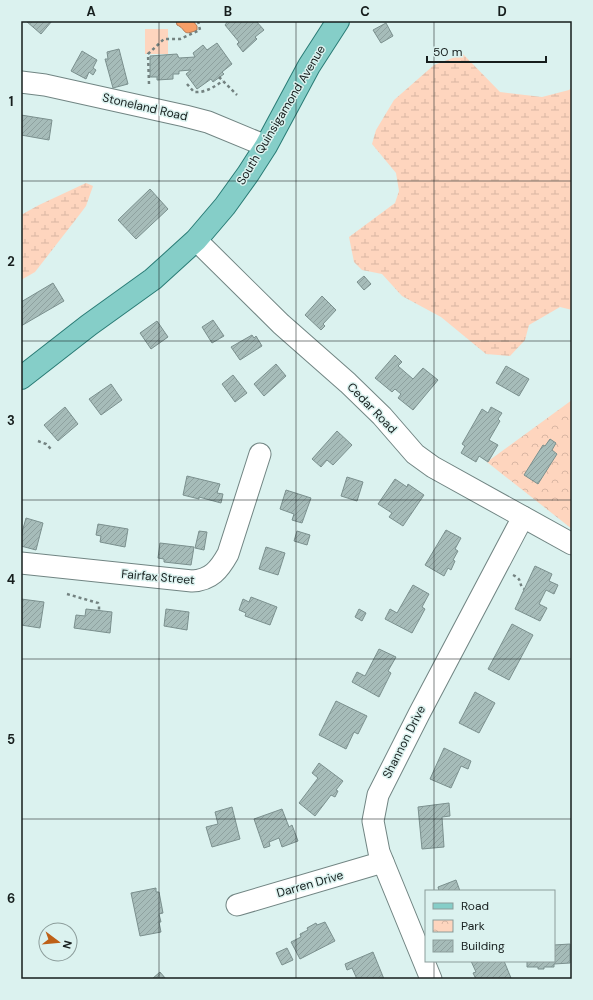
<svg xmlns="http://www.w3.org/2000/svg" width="593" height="1000" font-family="'DM Sans',sans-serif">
<defs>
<pattern id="wetland-marsh" width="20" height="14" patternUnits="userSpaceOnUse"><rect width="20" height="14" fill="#fed5be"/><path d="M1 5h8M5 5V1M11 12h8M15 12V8" fill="none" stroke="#d9b6a3"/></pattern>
<pattern id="park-crowns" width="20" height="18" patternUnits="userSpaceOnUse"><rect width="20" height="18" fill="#fed5be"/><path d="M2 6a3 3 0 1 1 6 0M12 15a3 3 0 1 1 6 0" fill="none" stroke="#d9b6a3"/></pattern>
<pattern id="building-hatch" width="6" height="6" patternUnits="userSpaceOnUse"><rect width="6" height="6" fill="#a6bcb9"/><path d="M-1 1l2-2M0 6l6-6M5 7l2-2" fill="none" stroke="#8ea19f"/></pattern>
</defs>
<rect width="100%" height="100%" fill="#dbf2ef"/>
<rect fill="#fed5be" x="145" y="29" width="23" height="25"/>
<g fill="url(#wetland-marsh)">
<polygon points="463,54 500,92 542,97 569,90 572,87 572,310 560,307 529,325 525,340 510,356 486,354 441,317 402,296 382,274 362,270 354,262 349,237 395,203 399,191 396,173 372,144 376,130 394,100 434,65"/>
<polygon points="86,183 93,186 86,206 80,214 35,272 21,280 21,215 39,205"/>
</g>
<polygon fill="url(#park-crowns)" points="572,400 572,529 487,462"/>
<path fill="#f79f68" stroke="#b47852" d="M176,21H193L197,26V30C181,37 187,29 177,25Z"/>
<g fill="url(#building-hatch)" stroke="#7b908e">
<polygon points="26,21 52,21 41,34"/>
<polygon points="228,21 256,21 264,30 255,37 257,39 243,52 237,44 239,42 225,25"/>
<polygon points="386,23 393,36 381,43 373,30"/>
<polygon points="217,43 232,64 222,72 224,74 213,82 211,79 197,89 186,74 191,70 179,71 179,74 173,74 173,79 157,80 157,77 150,77 150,56 177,54 179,58 195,57 193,53 203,45 207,50"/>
<polygon points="119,49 128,84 113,88 105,59 108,59 107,52"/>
<polygon points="82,51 97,60 93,68 96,70 93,75 89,72 86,79 71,71"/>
<polygon points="21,115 52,120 49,140 21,135"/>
<polygon points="150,189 168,209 136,239 118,220"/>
<polygon points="364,276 371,284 364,290 357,282"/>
<polygon points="53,283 64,301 21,326 21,302"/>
<polygon points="322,296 336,310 323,324 325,326 321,330 305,315"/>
<polygon points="213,320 224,336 212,343 202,327"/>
<polygon points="157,321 168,337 151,349 140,333"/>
<polygon points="252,335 254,338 256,336 262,346 240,360 231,347"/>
<polygon points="395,355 402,362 398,366 413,379 423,368 438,380 413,410 398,398 401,394 395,389 392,392 375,378"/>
<polygon points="276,364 286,376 264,396 254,384"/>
<polygon points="506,366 529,379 519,396 496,383"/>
<polygon points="233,375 247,393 235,402 222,384"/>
<polygon points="111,384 122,400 101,415 89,399"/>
<polygon points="65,407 78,424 58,441 44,425"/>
<polygon points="491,407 502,413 498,419 500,421 489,440 498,445 488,462 479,456 476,462 461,453 465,446 462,444 482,409 488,413"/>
<polygon points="337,431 352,445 333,465 327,460 321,467 312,459"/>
<polygon points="550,439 556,443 552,450 557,454 538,484 524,475 543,445 545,446"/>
<polygon points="187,476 220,484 217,493 223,494 221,503 199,497 199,499 183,495"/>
<polygon points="347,477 363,482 357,501 341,496"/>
<polygon points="395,479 407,487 408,484 424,495 403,526 389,517 392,513 378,504"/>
<polygon points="286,490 311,498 302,523 292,520 294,514 280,509"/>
<polygon points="26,518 43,523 36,550 21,546 21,536"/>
<polygon points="98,524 128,529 125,547 100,542 101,536 96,535"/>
<polygon points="446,530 461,538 455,549 458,551 453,560 455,561 451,570 448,568 444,576 425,565"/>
<polygon points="199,531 207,532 204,550 195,548"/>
<polygon points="297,531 310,535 307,545 294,541"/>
<polygon points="160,543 194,547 191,565 164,562 164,559 158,558"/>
<polygon points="266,547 285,553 278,575 259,569"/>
<polygon points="535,566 552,574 549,581 558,585 554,594 546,590 539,604 547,608 540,621 515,609"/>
<polygon points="413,585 429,594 422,607 425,609 412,633 385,619 390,609 397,613"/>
<polygon points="251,597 277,607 270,625 245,616 246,613 239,610 243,599 249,602"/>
<polygon points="21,599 44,602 40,628 21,625"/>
<polygon points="86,609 112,612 110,633 74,628 76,615 85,616"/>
<polygon points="166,609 189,612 187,630 164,626"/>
<polygon points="359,609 366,613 362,621 355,617"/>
<polygon points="512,624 533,635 509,680 488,669"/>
<polygon points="379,649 396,657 388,671 391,673 379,697 352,682 357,672 365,676"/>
<polygon points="475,692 495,703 479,733 459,723"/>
<polygon points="336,701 367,716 358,734 354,732 346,749 319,735"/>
<polygon points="444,748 471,761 468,769 461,766 451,788 430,779"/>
<polygon points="319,763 343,781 336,790 338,791 335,797 331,795 315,816 299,803 318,778 312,773"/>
<polygon points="449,803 450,816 442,817 444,847 422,849 418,807"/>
<polygon points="232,807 240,839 212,847 206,827 218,824 215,812"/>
<polygon points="282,809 289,827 292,825 298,841 282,847 279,838 269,842 270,846 264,848 254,819"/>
<polygon points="456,880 460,891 439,891 438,887"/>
<polygon points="156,888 156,892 159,892 163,913 159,914 161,922 159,922 161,932 140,936 131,893"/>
<polygon points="325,922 335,941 300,959 291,942 301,937 300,934 308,930 307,928 316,923 317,925"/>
<polygon points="570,944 570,963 554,964 554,967 544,967 544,969 538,969 538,967 527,967 527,961 554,961 554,945"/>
<polygon points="287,948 293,960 282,965 276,953"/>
<polygon points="373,952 384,979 357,979 352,968 347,970 345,964"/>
<polygon points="471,961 504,961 511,978 476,979 473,973 476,972"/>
<polygon points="160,972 166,979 152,979"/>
</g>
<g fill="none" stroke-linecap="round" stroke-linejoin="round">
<defs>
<g id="minor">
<polyline points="21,82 45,85 185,116 208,122 266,146"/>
<polyline points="196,240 281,324 348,383 382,416 415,454 433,467 572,544"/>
<path d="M21,563L192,581C211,580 219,570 228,554L260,454"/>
<polyline points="237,905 383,862"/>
<polyline points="431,979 379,852 373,821 378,795 419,714 523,517"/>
</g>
<polyline id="major" points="21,378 89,325 153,279 196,240 225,206 248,174 266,146 309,66 338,21"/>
</defs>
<use href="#minor" stroke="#718583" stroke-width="23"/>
<use href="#major" stroke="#297b75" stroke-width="24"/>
<g stroke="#738280" stroke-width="2.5" stroke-dasharray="3 3" stroke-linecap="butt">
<polyline points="219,77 237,95"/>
<polyline points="149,84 148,54 164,39 180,39 200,30 198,21"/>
<path d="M187,84L194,92C205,93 214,87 223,81"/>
<polyline points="38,441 46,444 52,450"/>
<path d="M513,575C521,579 519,580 522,588L524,589"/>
<polyline points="67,594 98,603 99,606 99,611"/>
</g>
<use href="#minor" stroke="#fff" stroke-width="21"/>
<use href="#major" stroke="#85cec8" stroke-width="22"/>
</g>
<path fill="none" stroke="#161e1d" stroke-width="1" stroke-opacity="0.55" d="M159,21V979M296,21V979M434,21V891M21,181H572M21,341H572M21,500H572M21,659H572M21,819H572M434,961V979"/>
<g text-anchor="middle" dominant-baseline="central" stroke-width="3" stroke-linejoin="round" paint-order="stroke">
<g font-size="12" fill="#161e1d" stroke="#dbf2ef">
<text transform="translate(145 107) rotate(13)">Stoneland Road</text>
<text transform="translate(281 115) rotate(-59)">South Quinsigamond Avenue</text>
<text transform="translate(372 408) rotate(46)">Cedar Road</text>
<text transform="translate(158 577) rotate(5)">Fairfax Street</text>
<text transform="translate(404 742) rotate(-63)">Shannon Drive</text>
<text transform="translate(310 884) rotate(-16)">Darren Drive</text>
</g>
</g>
<rect width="593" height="1000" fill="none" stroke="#dbf2ef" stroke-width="44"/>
<rect x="425" y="890" width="130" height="72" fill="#dbf2ef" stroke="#8c9d9b"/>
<rect x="433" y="903" width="20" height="6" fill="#85cec8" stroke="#8c9d9b"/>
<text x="461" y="910" font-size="12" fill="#161e1d">Road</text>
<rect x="433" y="920" width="20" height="12" fill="url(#park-crowns)" stroke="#8c9d9b"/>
<text x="461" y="930" font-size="12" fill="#161e1d">Park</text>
<rect x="433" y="940" width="20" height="12" fill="url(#building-hatch)" stroke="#8c9d9b"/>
<text x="461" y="950" font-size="12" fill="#161e1d">Building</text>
<g transform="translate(58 942) rotate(106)"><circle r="19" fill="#dbf2ef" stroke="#8c9d9b"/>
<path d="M0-3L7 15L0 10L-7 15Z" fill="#be6017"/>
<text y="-6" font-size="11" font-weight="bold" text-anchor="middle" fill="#161e1d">N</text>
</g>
<path d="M427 56v6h119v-6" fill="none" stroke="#161e1d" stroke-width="2"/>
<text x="433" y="56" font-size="12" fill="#161e1d" stroke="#dbf2ef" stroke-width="3" paint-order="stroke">50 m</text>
<rect x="22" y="22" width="549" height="956" fill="none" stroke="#161e1d" stroke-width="1.5"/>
<g font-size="13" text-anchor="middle" font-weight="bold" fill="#161e1d">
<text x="91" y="16">A</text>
<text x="228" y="16">B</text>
<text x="365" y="16">C</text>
<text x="502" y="16">D</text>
<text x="11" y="106">1</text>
<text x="11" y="266">2</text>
<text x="11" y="425">3</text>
<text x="11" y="584">4</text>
<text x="11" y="744">5</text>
<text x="11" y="903">6</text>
</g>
</svg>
